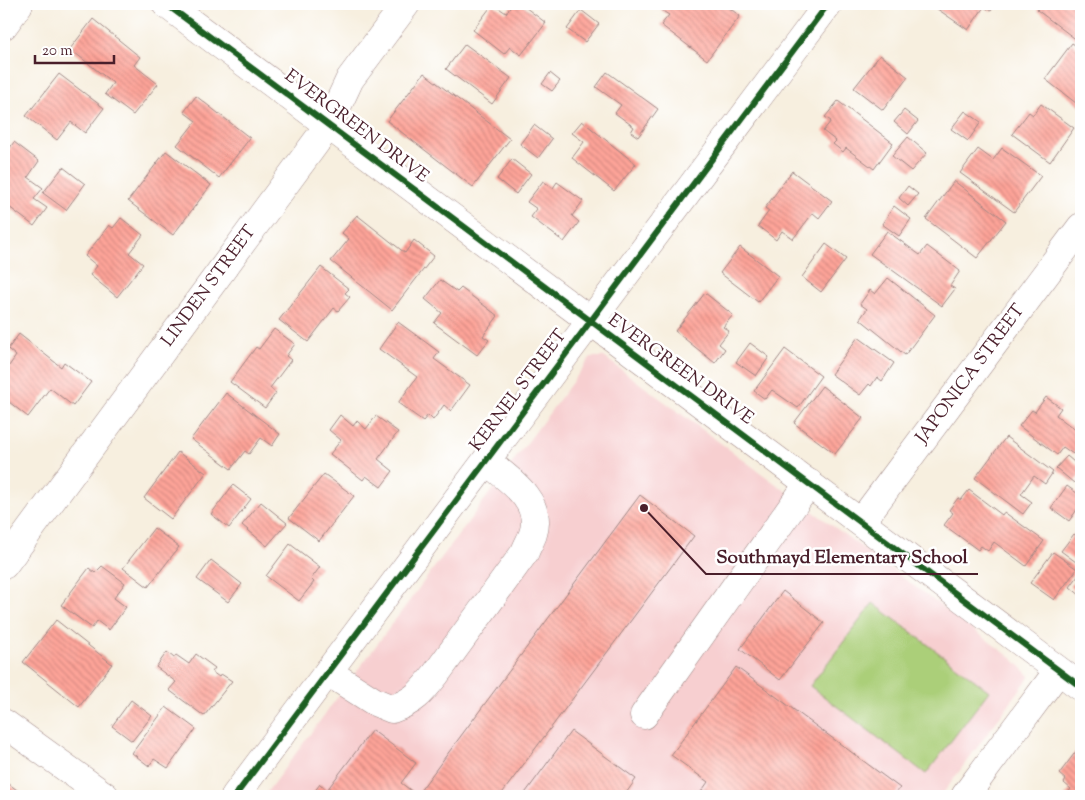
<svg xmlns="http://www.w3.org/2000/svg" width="1085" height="800" font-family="'Sorts Mill Goudy',serif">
<defs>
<pattern id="building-back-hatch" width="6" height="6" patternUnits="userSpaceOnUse" patternTransform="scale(1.25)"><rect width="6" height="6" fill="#fea499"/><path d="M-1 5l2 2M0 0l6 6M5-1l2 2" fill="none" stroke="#d0857d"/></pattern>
</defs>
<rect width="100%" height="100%" fill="#fff"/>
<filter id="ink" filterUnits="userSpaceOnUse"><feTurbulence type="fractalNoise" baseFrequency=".02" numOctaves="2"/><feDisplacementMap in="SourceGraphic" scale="10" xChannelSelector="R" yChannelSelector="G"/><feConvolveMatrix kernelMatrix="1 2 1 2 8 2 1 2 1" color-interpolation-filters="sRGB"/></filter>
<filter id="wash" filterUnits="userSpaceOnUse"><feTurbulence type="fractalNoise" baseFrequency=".0096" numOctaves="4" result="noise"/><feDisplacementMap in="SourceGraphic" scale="20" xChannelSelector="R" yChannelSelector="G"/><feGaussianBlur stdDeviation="1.12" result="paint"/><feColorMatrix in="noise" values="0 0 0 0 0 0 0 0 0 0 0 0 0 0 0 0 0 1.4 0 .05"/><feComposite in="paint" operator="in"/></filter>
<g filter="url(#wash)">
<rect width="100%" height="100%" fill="#f7efdf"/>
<polygon fill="#f7cfd0" points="591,357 604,357 1013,659 1030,676 941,796 264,796"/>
<polygon fill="#abcf79" stroke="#7a7752" points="873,603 989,691 926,774 810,686"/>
<g id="blocks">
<g fill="url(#building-back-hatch)">
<polygon points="493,4 506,13 513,4 521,4 546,23 521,55 510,47 504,54 473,30"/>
<polygon points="665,4 724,4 740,16 707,60 661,25 669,15 661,10"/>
<polygon points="930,4 993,4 995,5 991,11 984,7 968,30"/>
<polygon points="1042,4 1074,4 1081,9 1081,38 1078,41 1037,10"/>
<polygon points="581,10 599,24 585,42 567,29"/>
<polygon points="93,19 140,57 134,65 158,84 133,115 105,94 113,83 70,49"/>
<polygon points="1072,43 1081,49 1081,107 1045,79"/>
<polygon points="465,44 511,78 492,104 446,69"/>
<polygon points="880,55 908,77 883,110 854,88"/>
<polygon points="607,72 658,109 638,137 631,132 634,127 615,113 621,105 596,87"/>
<polygon points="424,73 510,139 473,187 387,121"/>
<polygon points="550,73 560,81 552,91 542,84"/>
<polygon points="59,74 104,108 85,133 71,122 57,140 26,116"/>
<polygon points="196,96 250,138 219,178 177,145 196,121 184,112"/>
<polygon points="838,101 893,143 874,169 846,148 843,152 833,144 836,141 823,131 831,121 825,117"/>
<polygon points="1041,104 1074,128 1050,162 1012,134 1029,112 1033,115"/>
<polygon points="904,110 918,121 908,134 894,122"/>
<polygon points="965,111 981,122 968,141 951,129"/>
<polygon points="582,121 636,164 614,191 572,158 584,142 572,133"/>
<polygon points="534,125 552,139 538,158 520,144"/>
<polygon points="908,137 927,153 911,171 892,156"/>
<polygon points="14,142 39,161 28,177 43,188 34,199 47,208 34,226 4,203 4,156"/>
<polygon points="1002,148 1041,176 1014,212 960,173 978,149 993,160"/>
<polygon points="166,151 211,185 173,235 128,201"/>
<polygon points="512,159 531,174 516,194 497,179"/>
<polygon points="63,167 85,184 66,210 43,193"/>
<polygon points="792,171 832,201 819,218 813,213 793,239 782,231 776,240 758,226 769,211 765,208"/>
<polygon points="543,181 553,188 557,182 583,201 572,216 579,222 564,242 531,217 537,209 527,202"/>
<polygon points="954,181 1006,221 977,258 926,219"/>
<polygon points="908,186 918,194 908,206 899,198"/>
<polygon points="894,206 911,219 899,236 882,224"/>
<polygon points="357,215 405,253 414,240 434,256 392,310 331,261 349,239 342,233"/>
<polygon points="121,218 143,235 129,253 143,264 117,297 90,275 97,266 85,256 109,225 113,228"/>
<polygon points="887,231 920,255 927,246 960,271 950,286 955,289 942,306 870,254"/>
<polygon points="826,244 846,259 821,292 802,277"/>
<polygon points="740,247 778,276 758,302 720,273"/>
<polygon points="321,267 349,289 345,293 350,297 338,311 334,308 308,342 279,320"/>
<polygon points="888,278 935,315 905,355 860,319 867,309 860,304 870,290 875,294"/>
<polygon points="440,280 457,292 461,288 498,316 483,336 489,340 477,355 434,323 442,313 425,299"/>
<polygon points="705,293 733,315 723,327 729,331 719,344 725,349 715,363 675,331"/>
<polygon points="398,322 439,352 434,359 470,385 451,411 444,405 433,420 428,415 423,421 398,403 417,377 379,349"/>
<polygon points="274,329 295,344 286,356 291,360 270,388 276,393 265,408 230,382 256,347 259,349"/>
<polygon points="19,334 61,367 64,362 91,382 73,406 50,388 28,417 4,398 4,373 16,356 8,349"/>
<polygon points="858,337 894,363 882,381 877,377 871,386 869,384 860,395 831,374"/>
<polygon points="750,343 769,357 756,376 736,362"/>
<polygon points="785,349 821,376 798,408 772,390 765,399 754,391"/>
<polygon points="822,386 863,418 835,454 794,423"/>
<polygon points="226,393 280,434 272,446 261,438 249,454 245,451 231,469 191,439"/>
<polygon points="1046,397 1061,408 1056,415 1081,434 1081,443 1073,454 1063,447 1057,455 1019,426 1032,410 1035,412"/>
<polygon points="340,415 353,426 357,421 366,429 376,416 398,432 378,459 393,471 381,487 366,476 363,480 330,454 341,440 329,430"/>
<polygon points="1006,437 1053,472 1045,484 1034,476 1021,494 1032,502 1023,514 975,478"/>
<polygon points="178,452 206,473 171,519 144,498"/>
<polygon points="1067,456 1081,468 1081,473 1074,483 1056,468"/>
<polygon points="324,474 354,496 319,541 289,518"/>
<polygon points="233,485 251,499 229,528 211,514"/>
<polygon points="1067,486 1081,496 1081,504 1069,521 1051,508"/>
<polygon points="969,490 1002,515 1004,512 1044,541 1026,566 994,542 988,551 981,546 978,550 944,525 953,513 949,510 958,498 961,500"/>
<polygon points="640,495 694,536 500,796 311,796 320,784 327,790 372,730 416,763 401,783 417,795"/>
<polygon points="261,502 287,523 267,546 242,525"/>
<polygon points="154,528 179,547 148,587 123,568"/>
<polygon points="1074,534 1081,539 1081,564 1080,565 1061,551"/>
<polygon points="290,544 320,567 311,579 314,582 299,601 266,576"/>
<polygon points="1053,552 1077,569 1054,600 1030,583"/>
<polygon points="211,560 242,584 228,602 197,579"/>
<polygon points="102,566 125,583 114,598 126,607 109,630 97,621 92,628 61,605 89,568 95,573"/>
<polygon points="1081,572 1081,596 1070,587"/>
<polygon points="783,591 824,623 780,680 740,649"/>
<polygon points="56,620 112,664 79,707 23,662"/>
<polygon points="167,652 174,658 176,655 189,664 196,654 215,668 212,672 219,677 221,674 232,681 204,716 169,690 176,682 156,667"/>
<polygon points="736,667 900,788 894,796 698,796 708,782 671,755"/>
<polygon points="131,700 152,716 132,741 112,726"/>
<polygon points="166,707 196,729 168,768 154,759 149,766 132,753"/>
<polygon points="571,731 636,779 624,796 523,796"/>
<polygon points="1077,750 1081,753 1081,796 1065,796 1071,789 1064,783 1066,780 1059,774"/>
<polygon points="9,784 25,796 4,796 4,791"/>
</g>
</g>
</g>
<g filter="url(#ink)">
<use href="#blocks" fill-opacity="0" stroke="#a08785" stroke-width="1"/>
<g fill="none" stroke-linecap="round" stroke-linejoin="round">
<defs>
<g id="minor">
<polyline points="166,4 1081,687"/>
<polyline points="4,25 19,4"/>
<path id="s1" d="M861,522L1081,227"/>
<path id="s2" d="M4,565L328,126L350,79L406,4"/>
<path d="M328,672L375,702L392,709C415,701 421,693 436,674L525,552C527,546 531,540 533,534C544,501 507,478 486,461"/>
<polyline points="644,715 809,483"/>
<polyline points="4,723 105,796"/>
<polyline points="235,796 828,4"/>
<polyline points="965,796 1058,671"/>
</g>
</defs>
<use href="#minor" stroke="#a08785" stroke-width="29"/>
<use href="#minor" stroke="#fff" stroke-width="28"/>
<defs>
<g id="cycleway">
<polyline points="166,4 1081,687"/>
<polyline points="235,796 828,4"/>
</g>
</defs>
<use href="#cycleway" stroke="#fff" stroke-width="9"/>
<use href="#cycleway" stroke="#1b5e20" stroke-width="6"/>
</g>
</g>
<g text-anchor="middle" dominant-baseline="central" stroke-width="5" stroke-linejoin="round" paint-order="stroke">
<g font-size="18" fill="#4a1f2b" stroke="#fff">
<text transform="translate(356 127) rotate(37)">EVERGREEN DRIVE</text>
<text stroke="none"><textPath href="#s2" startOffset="346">LINDEN STREET</textPath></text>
<text transform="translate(680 370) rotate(36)">EVERGREEN DRIVE</text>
<text stroke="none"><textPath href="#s1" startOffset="184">JAPONICA STREET</textPath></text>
<text transform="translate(519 391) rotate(-53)">KERNEL STREET</text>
</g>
</g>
<path fill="none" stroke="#4a1f2b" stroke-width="2" d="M644 508L706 574H978"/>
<circle fill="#4a1f2b" stroke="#fff" stroke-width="2" cx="644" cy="508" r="5"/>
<g font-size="19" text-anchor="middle" font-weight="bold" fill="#4a1f2b" stroke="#fff" stroke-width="5" stroke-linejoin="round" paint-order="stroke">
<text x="842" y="563">Southmayd Elementary School</text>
</g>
<rect width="1085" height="800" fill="none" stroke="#fff" stroke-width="20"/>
<path d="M35 55v8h79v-8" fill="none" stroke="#4a1f2b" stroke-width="2.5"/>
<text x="42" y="55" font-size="15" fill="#4a1f2b" stroke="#ffffff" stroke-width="4" paint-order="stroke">20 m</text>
</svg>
